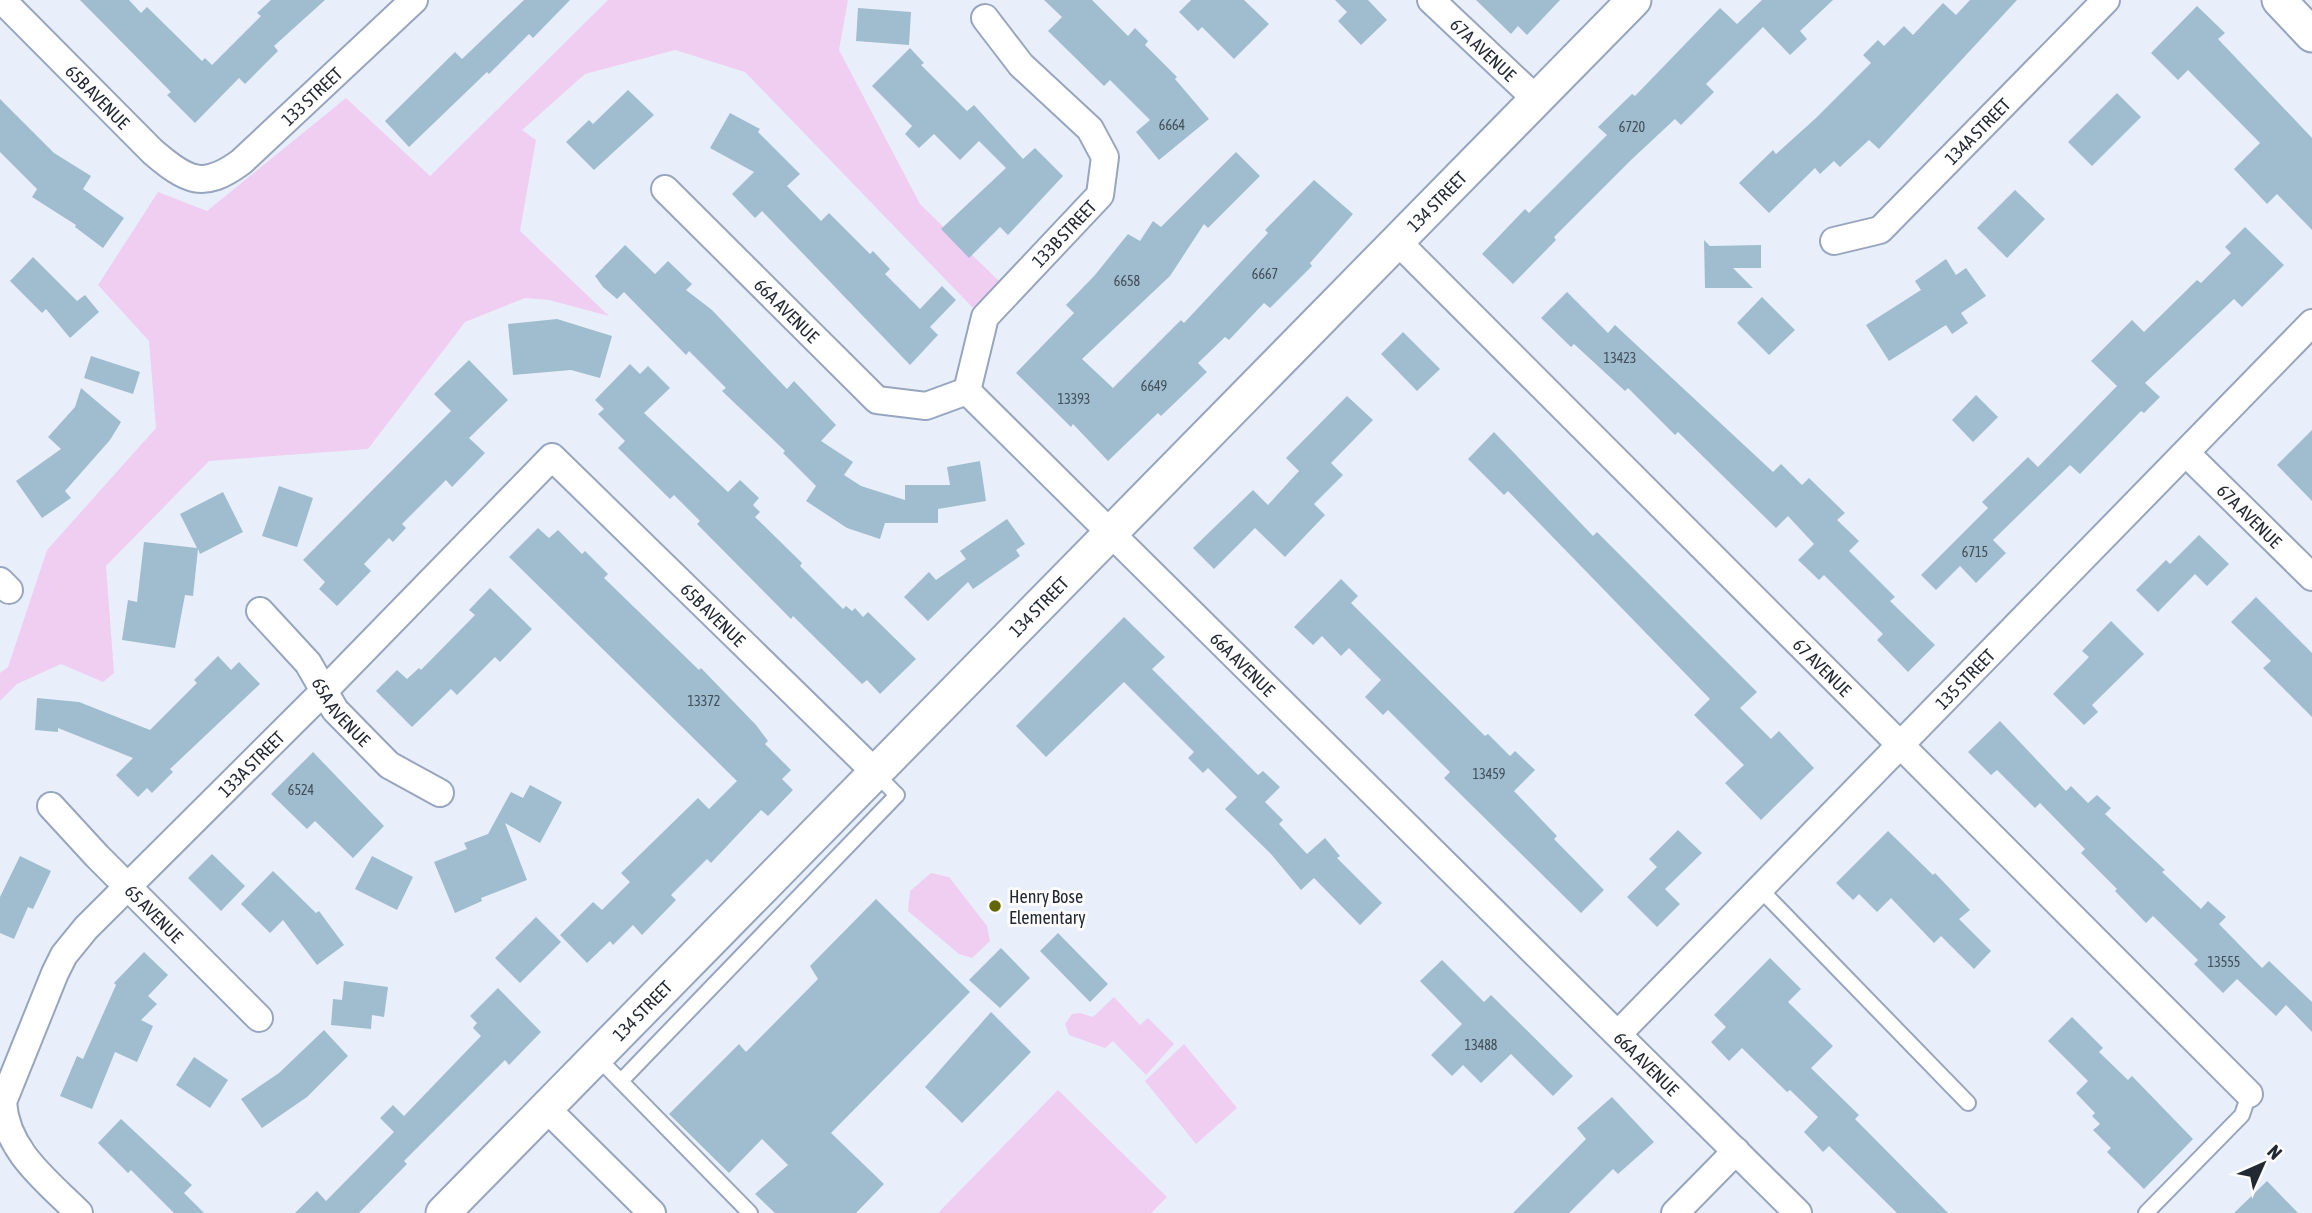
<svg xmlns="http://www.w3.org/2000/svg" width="2312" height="1213" font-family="'Asap Condensed',sans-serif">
<rect width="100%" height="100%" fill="#e9effa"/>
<g fill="#efcef1">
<polygon points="608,0 848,0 839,50 920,204 1000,282 973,308 745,72 675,50 585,74 522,130 536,140 520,231 609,316 549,300 525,298 465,322 368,449 209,461 106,566 114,673 103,682 61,664 17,684 0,701 0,673 8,667 47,550 156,428 149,341 98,285 158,192 207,211 346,98 430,176"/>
<polygon points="931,873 949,877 987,926 990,941 972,958 959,954 908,911 910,891"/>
<polygon points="1114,997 1140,1025 1148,1018 1174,1044 1146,1075 1113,1041 1105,1048 1069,1035 1065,1024 1072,1014 1080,1013 1093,1017"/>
<polygon points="1184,1044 1237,1108 1196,1144 1145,1081"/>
<polygon points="1058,1090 1167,1197 1151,1213 938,1213"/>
</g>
<g fill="#9fbdce">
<polygon points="80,0 129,0 141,13 147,7 202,61 205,58 212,65 261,16 257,13 271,0 325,0 274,46 278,51 245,84 239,78 195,123 167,95 171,92"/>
<polygon points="524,0 570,0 533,38 529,34 489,74 487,72 409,147 385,121 455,52 462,59"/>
<polygon points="1044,0 1092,0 1128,36 1135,28 1148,41 1145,45 1177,77 1175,79 1209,119 1159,160 1136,132 1150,120 1110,80 1104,86 1048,31 1062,17"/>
<polygon points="1191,0 1244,0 1269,24 1234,59 1202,27 1198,31 1179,12"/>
<polygon points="1335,0 1368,0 1387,20 1361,45 1338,21 1347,12"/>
<polygon points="1476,0 1560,0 1527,35 1518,26 1511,34"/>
<polygon points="1762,0 1833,0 1800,31 1807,39 1790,55 1763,27 1706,84 1714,92 1681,125 1675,119 1631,160 1554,237 1556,240 1513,284 1482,254 1525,209 1529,213 1607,135 1598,127 1632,94 1635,96 1720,8 1737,24"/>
<polygon points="1970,0 2017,0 1879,149 1869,140 1840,167 1834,161 1820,174 1815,168 1769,213 1739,183 1773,150 1776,154 1816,118 1871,63 1863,55 1878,40 1884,46 1904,26 1913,35 1943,3 1956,15"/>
<polygon points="2197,6 2225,33 2218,39 2312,138 2312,230 2277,194 2267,204 2234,169 2260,143 2188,70 2178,80 2151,53"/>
<polygon points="858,8 911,12 909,45 856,41"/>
<polygon points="910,48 924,63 921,65 967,111 974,105 1023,159 1035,148 1063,176 1008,235 1000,227 969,258 941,229 1006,168 979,141 960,160 934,134 919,148 905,134 912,126 872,86"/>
<polygon points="628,90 654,115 594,170 566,142 589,120 593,124"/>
<polygon points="2117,93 2141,117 2092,166 2068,142"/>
<polygon points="0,99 54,153 91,176 83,189 124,218 103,248 75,227 76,225 32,197 37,189 0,152"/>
<polygon points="730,113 760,129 758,132 800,174 787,186 821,221 829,213 870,254 873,251 890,269 885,274 920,309 942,286 956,300 930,327 938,335 910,365 762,211 755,218 732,194 754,172 710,148"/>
<polygon points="1236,152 1260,176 1208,228 1204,224 1170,276 1082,359 1113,388 1181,320 1184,323 1268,233 1265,230 1314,180 1353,214 1310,263 1312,266 1270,308 1264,303 1229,340 1225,337 1198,363 1207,372 1161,416 1158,413 1108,461 1073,424 1071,427 1016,373 1074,313 1066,305 1095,275 1128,234 1140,241 1153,221 1161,227"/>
<polygon points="2015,190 2045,219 2007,258 1977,228"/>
<polygon points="2245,227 2284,265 2242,307 2234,299 2145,383 2160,397 2144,413 2141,411 2080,474 2070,465 1993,540 2006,553 1976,583 1960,566 1936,590 1921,575 1988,508 1982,502 2028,457 2038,467 2117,386 2091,361 2132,320 2144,332 2197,280 2201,283 2231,253 2225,247"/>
<polygon points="1704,240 1710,246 1761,245 1761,268 1733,268 1753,288 1705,288"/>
<polygon points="625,245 655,274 668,261 692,284 686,290 712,310 787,389 794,381 836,425 821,441 853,462 844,475 861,486 905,500 905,485 950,485 947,467 980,461 986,501 938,509 938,523 885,523 880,539 847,528 806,501 816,486 783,453 785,451 722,391 726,388 689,351 686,355 624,292 617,299 603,287 595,276"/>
<polygon points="33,257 77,301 85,295 99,312 70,338 46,309 42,313 10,281"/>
<polygon points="1946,259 1956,275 1966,268 1986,296 1961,313 1968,323 1952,334 1946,325 1889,361 1866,325 1921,290 1915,281"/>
<polygon points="1567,292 1608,333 1615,325 1773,472 1781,464 1802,485 1809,478 1845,513 1837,520 1859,541 1849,551 1895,597 1890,601 1935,645 1908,672 1877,640 1883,634 1824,575 1819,580 1798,560 1814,544 1788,516 1776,528 1678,432 1675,435 1628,388 1625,391 1574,344 1571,347 1541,318"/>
<polygon points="1762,297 1795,330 1769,355 1737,323"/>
<polygon points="557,319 612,336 600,378 571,370 513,375 508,324"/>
<polygon points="1403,332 1440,369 1417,391 1381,354"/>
<polygon points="91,356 140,372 133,394 84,378"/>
<polygon points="469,360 508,400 469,438 485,453 452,487 446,480 402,524 406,528 393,542 389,538 364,564 371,571 337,606 319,589 325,582 303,560 451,411 434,394"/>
<polygon points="630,364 640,374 648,366 670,388 644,413 728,492 740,480 759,498 753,505 760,512 755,517 802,563 800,566 843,609 846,606 852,611 855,608 863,617 868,612 916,659 880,694 867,680 862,684 793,616 791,619 697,524 700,521 674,495 670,499 618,448 625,441 598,414 604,409 595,400"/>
<polygon points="81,388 121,422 110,440 65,491 71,498 42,518 16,481 61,449 48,437 75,407"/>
<polygon points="1976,395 1998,417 1973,442 1952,420"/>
<polygon points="1347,396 1373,420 1331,463 1343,475 1314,504 1325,515 1285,557 1255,528 1214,569 1193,548 1253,490 1268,505 1299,471 1286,458"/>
<polygon points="2312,430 2312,501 2277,465"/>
<polygon points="1494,432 1593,536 1597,532 1757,692 1740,708 1771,739 1779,731 1814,768 1761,820 1725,783 1744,765 1694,715 1710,699 1508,491 1504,495 1468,459"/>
<polygon points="279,486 313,498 297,547 262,536"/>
<polygon points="223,492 243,532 200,554 198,549 193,596 185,595 175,648 122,640 128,600 137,602 144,542 197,548 180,514"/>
<polygon points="1007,519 1025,544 1016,550 1020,556 973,589 968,582 928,621 904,597 929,572 936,580 966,559 960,551"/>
<polygon points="538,528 549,538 558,530 582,554 585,551 608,574 604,578 699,670 701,668 756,725 768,741 765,744 791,770 782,779 793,790 768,816 761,810 711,863 707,859 671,895 676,900 642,935 633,925 613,945 610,941 587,963 560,935 593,902 602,910 630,882 621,873 698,798 709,809 737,781 509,557"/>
<polygon points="2199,535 2229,564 2207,586 2195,574 2158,612 2136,590 2166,560 2170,564"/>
<polygon points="1341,579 1358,596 1351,603 1485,736 1488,734 1510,756 1515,751 1535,770 1514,791 1557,836 1554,839 1604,890 1581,913 1444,778 1450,772 1388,710 1383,715 1365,697 1381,680 1349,648 1341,656 1322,636 1313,645 1294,627"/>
<polygon points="490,588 532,629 500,662 495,657 457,695 451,689 412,727 376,691 397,670 407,679 419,668 421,670 475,615 469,610"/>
<polygon points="2256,597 2312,653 2312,717 2263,668 2271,661 2231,622"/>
<polygon points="1124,617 1165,657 1152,669 1258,775 1263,771 1280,787 1265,802 1283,820 1279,824 1307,854 1325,838 1340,856 1337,858 1382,903 1360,925 1314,878 1301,890 1271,854 1225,809 1237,797 1208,768 1203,773 1188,758 1194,752 1124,682 1046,757 1016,726"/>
<polygon points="2111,621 2144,654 2092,705 2098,712 2084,725 2053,694 2089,657 2082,651"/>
<polygon points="218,656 231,670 239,662 260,684 170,769 173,772 152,793 147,788 138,797 116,775 133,758 58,728 58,732 35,730 37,698 79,702 150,730 197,683 194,680"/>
<polygon points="2000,721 2066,791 2071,786 2088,803 2097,795 2111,808 2105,814 2165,870 2162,872 2201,909 2208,901 2226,917 2219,924 2262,968 2269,961 2312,1002 2312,1032 2286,1005 2276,1016 2237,979 2223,993 2194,964 2198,960 2153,916 2146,923 2115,891 2117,889 2081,853 2085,849 2040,803 2035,808 1997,770 1991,775 1968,752"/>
<polygon points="313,752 384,826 353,858 315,821 307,829 271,794"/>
<polygon points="530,785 562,802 540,843 505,823 527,880 481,898 482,901 455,913 434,862 467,849 464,843 488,834 511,792 523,798"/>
<polygon points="1678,830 1702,853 1665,889 1680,904 1657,927 1627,897 1657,867 1649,859"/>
<polygon points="1888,831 1933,875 1935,873 1970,910 1959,919 1991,951 1974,969 1941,936 1934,943 1891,898 1877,912 1859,894 1853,900 1836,883"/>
<polygon points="212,854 245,886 221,911 188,878"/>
<polygon points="20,856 51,871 33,909 28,907 14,939 0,933 0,897"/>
<polygon points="372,856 413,877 397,910 355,889"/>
<polygon points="273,871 316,913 319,911 344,945 317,965 283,920 270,933 241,904"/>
<polygon points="876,899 970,992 831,1133 884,1184 856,1213 775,1213 755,1194 788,1165 762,1139 729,1173 669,1114 739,1044 746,1052 818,979 810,966"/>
<polygon points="536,917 561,942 520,983 495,958"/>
<polygon points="1058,933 1108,984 1090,1002 1040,951"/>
<polygon points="1001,948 1030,978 1000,1008 969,980"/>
<polygon points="144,952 168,975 148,996 157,1004 141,1020 153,1026 137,1062 115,1052 92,1109 60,1096 77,1056 83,1059 116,985 114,983"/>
<polygon points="1770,958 1801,989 1788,1002 1833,1046 1811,1068 1859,1115 1855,1119 1948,1213 1897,1213 1829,1146 1823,1152 1804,1132 1818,1117 1790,1090 1787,1092 1742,1048 1729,1061 1711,1042 1726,1027 1714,1015"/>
<polygon points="1442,960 1484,1002 1491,995 1573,1076 1553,1096 1511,1054 1481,1083 1463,1065 1452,1076 1431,1055 1462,1024 1420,981"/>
<polygon points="344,981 388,987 384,1017 372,1015 371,1029 331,1025 333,999 342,1000"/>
<polygon points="498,988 541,1032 509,1065 505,1060 404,1161 407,1164 359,1213 295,1213 317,1191 326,1201 394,1132 380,1118 393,1105 404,1116 481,1036 473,1028 477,1023 470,1016"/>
<polygon points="991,1012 1031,1052 962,1123 925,1087"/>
<polygon points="2072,1017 2103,1048 2099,1052 2128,1080 2132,1076 2193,1139 2144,1189 2107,1152 2111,1148 2093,1130 2100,1124 2092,1116 2095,1113 2076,1093 2088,1081 2048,1041"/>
<polygon points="324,1030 348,1056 307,1097 262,1128 241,1099 279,1073"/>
<polygon points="194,1057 228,1080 210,1108 176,1085"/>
<polygon points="1612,1097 1654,1142 1618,1174 1613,1169 1569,1213 1513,1213 1586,1139 1577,1128"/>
<polygon points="121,1119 192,1185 184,1193 204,1213 174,1213 131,1170 128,1173 98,1143"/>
<polygon points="2267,1181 2298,1213 2234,1213"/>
</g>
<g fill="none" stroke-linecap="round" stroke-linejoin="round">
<defs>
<g id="service">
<polyline points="1760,889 1968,1103"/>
<polyline points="596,1056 750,1213"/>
<polyline points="621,1081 897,795 875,773"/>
<polyline points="2146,1213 2242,1115 2249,1094"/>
</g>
<g id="minor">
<path id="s1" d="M2,0L153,152C187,181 203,190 241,162L414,0"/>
<path id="s2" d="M1431,0L1535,98"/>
<path id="s3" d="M665,189L877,400L926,406L967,391"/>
<path id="s4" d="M1397,241L2249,1094"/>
<path id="s5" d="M1834,241L1880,230L2106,0"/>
<path id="s6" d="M967,391L1798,1213"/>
<path id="s7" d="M967,391L985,317L1100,195L1105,157L1090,129L1021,65L985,18"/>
<path id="s8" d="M2187,454L2312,577"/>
<polyline points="0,581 9,590"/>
<path id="s9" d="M260,611L308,663L335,710L389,765L440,793"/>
<path id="s10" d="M51,806L97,856L259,1018"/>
<path id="s11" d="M1619,1033L2312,323"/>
<polyline points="546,1108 652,1213"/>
<path id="s12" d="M79,1213C47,1181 6,1151 3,1102L55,973L64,955L86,928L323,692L552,457L875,772"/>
<polyline points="1675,1213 1736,1151"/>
</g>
<g id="tertiary">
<polyline points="2279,0 2312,35"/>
<path id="s13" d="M443,1213L1634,0"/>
</g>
</defs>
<use href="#service" stroke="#97a5bf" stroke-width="18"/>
<use href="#minor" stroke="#97a5bf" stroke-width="30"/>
<use href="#tertiary" stroke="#97a5bf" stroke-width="37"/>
<use href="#service" stroke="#fff" stroke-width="14"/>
<use href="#minor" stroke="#fff" stroke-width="26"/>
<use href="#tertiary" stroke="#fff" stroke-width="33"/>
</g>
<circle fill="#646601" stroke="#fcfcfc" stroke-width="2.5" cx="995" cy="906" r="7"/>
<g text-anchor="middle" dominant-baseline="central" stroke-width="6" stroke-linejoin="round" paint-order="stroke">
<g font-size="14" fill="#424e5a">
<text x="1172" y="125">6664</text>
<text x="1632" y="127">6720</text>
<text x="1265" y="274">6667</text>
<text x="1127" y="281">6658</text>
<text x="1620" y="358">13423</text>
<text x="1154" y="386">6649</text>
<text x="1074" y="399">13393</text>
<text x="1975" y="552">6715</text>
<text x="704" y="701">13372</text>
<text x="1489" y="774">13459</text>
<text x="301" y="790">6524</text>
<text x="2224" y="962">13555</text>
<text x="1481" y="1045">13488</text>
</g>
<g font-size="18" fill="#232933" stroke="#fcfcfc">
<text stroke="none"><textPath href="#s2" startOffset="72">67A AVENUE</textPath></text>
<text stroke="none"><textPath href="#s1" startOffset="411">133 STREET</textPath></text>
<text stroke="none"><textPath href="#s1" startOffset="136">65B AVENUE</textPath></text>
<text stroke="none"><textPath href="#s5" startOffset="186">134A STREET</textPath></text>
<text stroke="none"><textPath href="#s13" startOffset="1418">134 STREET</textPath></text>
<text stroke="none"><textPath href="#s7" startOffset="191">133B STREET</textPath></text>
<text stroke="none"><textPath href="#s3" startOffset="172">66A AVENUE</textPath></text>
<text stroke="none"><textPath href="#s8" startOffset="88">67A AVENUE</textPath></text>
<text stroke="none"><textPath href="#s13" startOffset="850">134 STREET</textPath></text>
<text stroke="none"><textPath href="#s12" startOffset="1220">65B AVENUE</textPath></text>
<text stroke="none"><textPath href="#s6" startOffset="388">66A AVENUE</textPath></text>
<text stroke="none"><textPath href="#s4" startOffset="602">67 AVENUE</textPath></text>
<text stroke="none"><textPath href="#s11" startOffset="495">135 STREET</textPath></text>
<text stroke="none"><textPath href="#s9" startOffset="130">65A AVENUE</textPath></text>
<text stroke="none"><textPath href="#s12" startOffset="565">133A STREET</textPath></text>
<text stroke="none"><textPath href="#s10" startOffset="149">65 AVENUE</textPath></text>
<text stroke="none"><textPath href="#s13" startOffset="284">134 STREET</textPath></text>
<text stroke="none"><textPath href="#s6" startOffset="956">66A AVENUE</textPath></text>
</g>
<g font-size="18" fill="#232933" stroke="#fcfcfc" text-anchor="start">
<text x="1009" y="896">Henry Bose<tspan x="1009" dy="21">Elementary</tspan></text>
</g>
</g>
<g transform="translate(2263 1164) rotate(45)" stroke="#fcfcfc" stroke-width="5" paint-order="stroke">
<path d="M0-5L12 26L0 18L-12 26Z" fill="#232933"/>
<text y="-10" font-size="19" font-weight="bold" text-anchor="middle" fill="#232933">N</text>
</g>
</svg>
